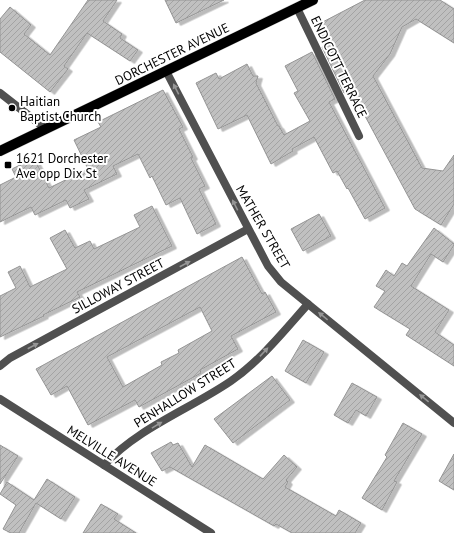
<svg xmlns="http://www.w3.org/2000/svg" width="454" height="533" font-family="'PT Sans',sans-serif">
<defs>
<pattern id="building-hatch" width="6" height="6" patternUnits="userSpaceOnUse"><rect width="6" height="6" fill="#c0c0c0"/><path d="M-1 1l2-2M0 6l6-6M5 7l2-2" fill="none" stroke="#a3a3a3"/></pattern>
<filter id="shadow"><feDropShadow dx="4.5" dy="2.5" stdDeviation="0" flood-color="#0004"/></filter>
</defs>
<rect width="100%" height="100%" fill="#fff"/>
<g fill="url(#building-hatch)" stroke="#949494" fill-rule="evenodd" filter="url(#shadow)">
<polygon points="88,0 117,0 103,21 122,34 120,38 138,50 130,61 87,33 64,66 68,69 50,92 0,52 0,19 10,7 31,25 24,34 50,55"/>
<polygon points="165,0 224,0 176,23"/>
<polygon points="365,0 440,0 454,9 454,43 416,19 402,27 390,54 373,76 422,168 443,171 454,155 454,204 441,225 415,209 351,90 344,93 322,47 327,44 317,25"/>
<polygon points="312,52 335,99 329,102 385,208 365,219 348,188 347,189 337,171 333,173 314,137 292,149 293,151 271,164 247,115 218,129 196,83 216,73 219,79 247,64 253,76 258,76 256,83 278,126 279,126 284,135 310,121 294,93 298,91 285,66"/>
<polygon points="163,90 183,127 179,129 193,157 191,158 205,186 199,189 216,224 197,234 180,198 166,205 152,176 150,178 138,154 113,166 117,174 84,190 89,199 70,208 66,200 35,215 31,207 0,222 0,185 16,177 12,169 34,158 49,188 88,169 74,140 101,127 98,122"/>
<polygon points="152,206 172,246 77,292 80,297 43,315 44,316 0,337 0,296 16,288 8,272 20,266 30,287 67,269 50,238 65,230 75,248 90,241 94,249 140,227 134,215"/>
<polygon points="319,214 331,236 303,251 291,229"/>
<polygon points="434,228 454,244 454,245 443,262 431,254 411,286 449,310 435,332 454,345 454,366 406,335 410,329 374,307 385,291 376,286 386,270 394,276 402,263 407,266"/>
<path d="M242,257L262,294L265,292L276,312L231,336L238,349L200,370L201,373L139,407L135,400L88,425L67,386L51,395L36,369ZM200,307L212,331L178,350L179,353L161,362L162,365L123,387L107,357Z"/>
<polygon points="303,340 324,352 306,383 285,371"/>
<polygon points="272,376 290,400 233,443 214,419"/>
<polygon points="352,383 377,397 366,416 356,410 348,423 334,415"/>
<polygon points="403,423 422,434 394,481 397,482 382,510 362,498 387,457 385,455"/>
<polygon points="171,442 173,445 178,443 192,467 205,445 263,479 284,455 297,467 286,480 288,482 285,487 336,516 339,510 361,523 355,533 292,533 276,524 274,526 170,467 162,471 151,453"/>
<polygon points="0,445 18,456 0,484"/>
<polygon points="454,454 454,490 439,481"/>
<polygon points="47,479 75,497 61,519 36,503 19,533 11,533 3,529 16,505 0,494 7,482 34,500"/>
<polygon points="101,504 118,514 114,519 136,533 83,533"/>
</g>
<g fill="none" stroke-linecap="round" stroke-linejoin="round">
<defs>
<polyline id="primary" points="0,151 313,0"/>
</defs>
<use href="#primary" stroke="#dbdbdb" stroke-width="11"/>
<g stroke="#505050" stroke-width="8">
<polyline points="297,8 359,136"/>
<polyline points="166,71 268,266 281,282 454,423"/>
<polyline points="0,93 46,129"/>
<polyline points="0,366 10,358 248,229"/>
<path d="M104,465C138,428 190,409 231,381C261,360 284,331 308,304"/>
</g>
<polyline stroke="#505050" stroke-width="8" points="0,399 211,533"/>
<use href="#primary" stroke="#000" stroke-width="10"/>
</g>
<defs><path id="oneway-solid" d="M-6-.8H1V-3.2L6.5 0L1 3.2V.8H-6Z"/></defs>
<g fill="#969696">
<use href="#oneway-solid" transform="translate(176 89) rotate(-117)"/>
<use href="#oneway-solid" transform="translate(235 205) rotate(-117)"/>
<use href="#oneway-solid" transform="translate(185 264) rotate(-28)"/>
<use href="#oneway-solid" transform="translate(323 316) rotate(-141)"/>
<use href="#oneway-solid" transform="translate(33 346) rotate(-28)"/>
<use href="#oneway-solid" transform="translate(264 352) rotate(-47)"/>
<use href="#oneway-solid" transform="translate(424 398) rotate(-141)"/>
<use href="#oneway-solid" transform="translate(157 425) rotate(-31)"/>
</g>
<g fill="#000" stroke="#fff" stroke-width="1.5">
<circle cx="12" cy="108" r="4"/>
<rect x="4" y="161" width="8" height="8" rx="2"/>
</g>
<g text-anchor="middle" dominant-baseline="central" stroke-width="4" stroke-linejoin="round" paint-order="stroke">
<g font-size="13" fill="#000" stroke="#fff">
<text transform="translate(172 54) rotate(-26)">DORCHESTER AVENUE</text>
<text transform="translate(339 67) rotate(64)">ENDICOTT TERRACE</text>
<text transform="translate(263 227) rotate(60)">MATHER STREET</text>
<text transform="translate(118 286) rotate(-28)">SILLOWAY STREET</text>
<text transform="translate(185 393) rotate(-32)">PENHALLOW STREET</text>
<text transform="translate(112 456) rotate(32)">MELVILLE AVENUE</text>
</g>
<g font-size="13" fill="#000" stroke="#fff" text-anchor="start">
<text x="20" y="101">Haitian<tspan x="20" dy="15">Baptist Church</tspan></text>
<text x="16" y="158">1621 Dorchester<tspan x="16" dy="15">Ave opp Dix St</tspan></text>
</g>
</g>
</svg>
